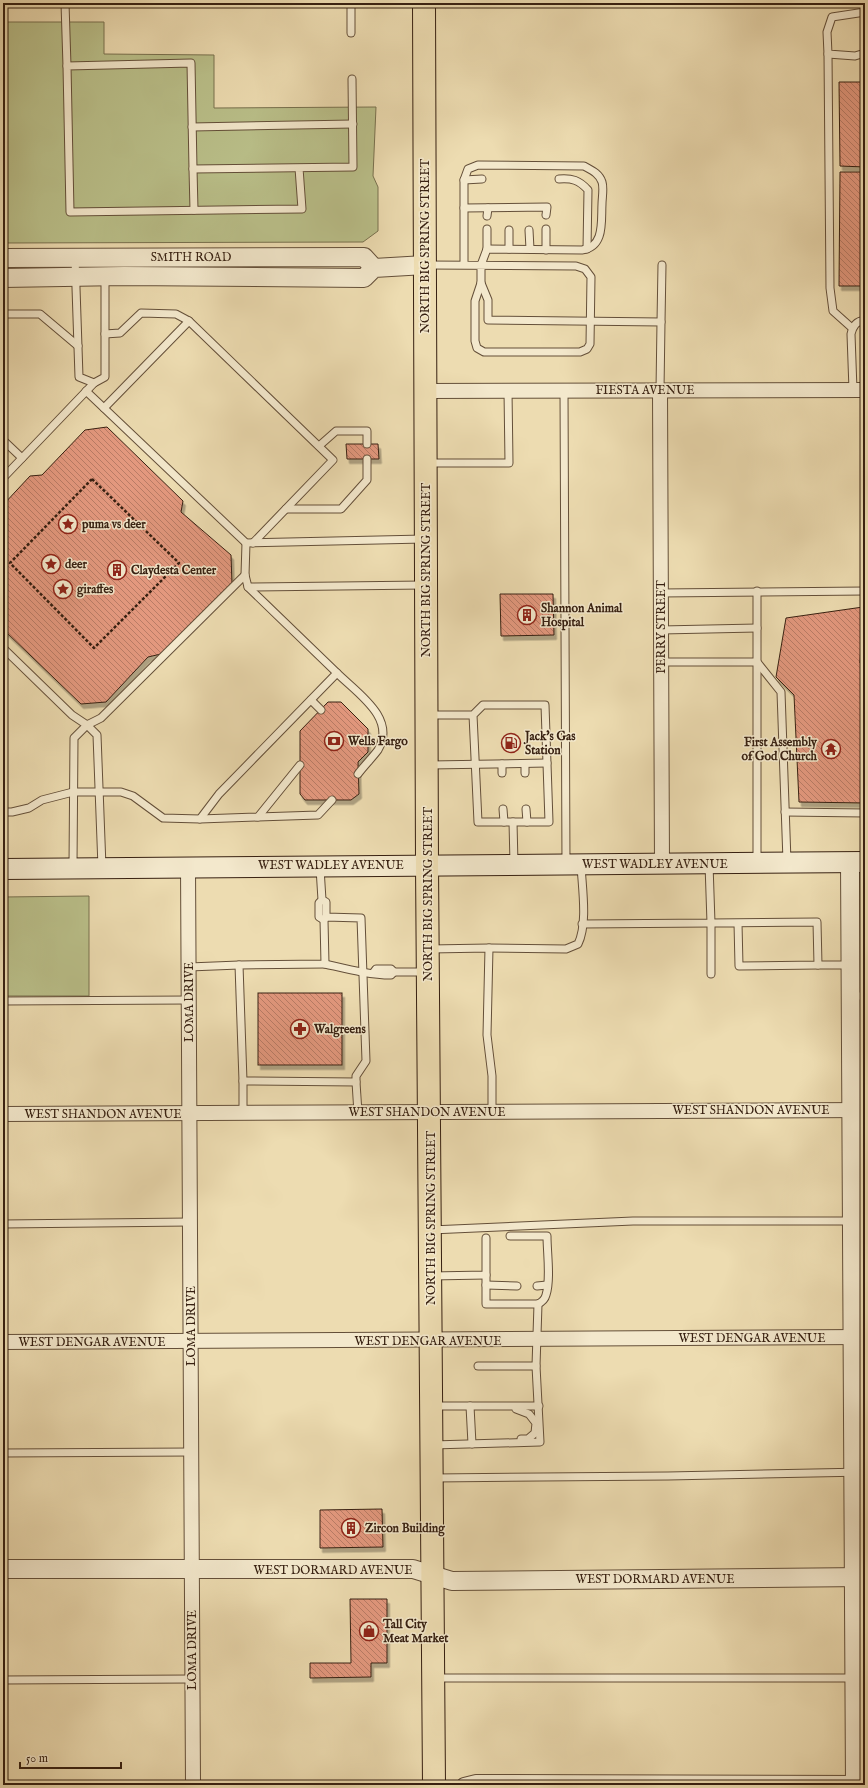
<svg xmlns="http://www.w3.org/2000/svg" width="868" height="1788" font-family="'IM FELL English',serif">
<defs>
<pattern id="building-back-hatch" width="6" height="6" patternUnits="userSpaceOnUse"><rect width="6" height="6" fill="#e3987e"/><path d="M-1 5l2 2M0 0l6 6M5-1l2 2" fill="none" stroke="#b97c66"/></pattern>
<filter id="shadow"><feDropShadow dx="2.5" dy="4.5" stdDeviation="0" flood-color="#0004"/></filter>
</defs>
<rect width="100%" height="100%" fill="#eddcb1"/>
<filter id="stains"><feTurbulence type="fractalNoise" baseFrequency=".005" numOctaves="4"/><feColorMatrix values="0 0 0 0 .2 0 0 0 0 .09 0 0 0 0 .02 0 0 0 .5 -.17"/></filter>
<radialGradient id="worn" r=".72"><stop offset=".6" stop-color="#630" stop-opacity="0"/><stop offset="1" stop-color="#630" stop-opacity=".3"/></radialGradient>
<g fill="#bac08a" stroke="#78704e">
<polygon points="3,22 104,22 104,54 214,55 214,108 376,107 373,176 378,187 378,231 363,242 3,243"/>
<polygon points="89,896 89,996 3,996 3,897"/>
</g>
<g fill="url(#building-back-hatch)" stroke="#372011" filter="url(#shadow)">
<polygon points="839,82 865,82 865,167 840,166"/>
<polygon points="840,172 865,172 865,286 839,286"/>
<polygon points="107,427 183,501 181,512 231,555 232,584 161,654 148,657 106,702 81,704 5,631 5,623 3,621 3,505 30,476 42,475 85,430"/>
<polygon points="346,444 378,444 379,459 347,459"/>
<polygon points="500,594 553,594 554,635 501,636"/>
<polygon points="863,607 860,663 865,663 865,803 799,802 794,695 776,677 786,618"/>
<polygon points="328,702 341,702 368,729 368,752 358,762 359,794 351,800 305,800 300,794 300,731"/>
<rect x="258" y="993" width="84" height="72"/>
<polygon points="382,1509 383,1547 320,1548 320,1510"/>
<polygon points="350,1599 387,1599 387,1663 371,1663 371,1677 310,1678 310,1663 351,1663"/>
</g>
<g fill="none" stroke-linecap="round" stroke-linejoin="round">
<defs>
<g id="service">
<polyline points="65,3 67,66"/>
<polyline points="865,12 832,17 827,32 828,54 855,56 865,53"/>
<polyline points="351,33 351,3"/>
<polyline points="828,54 830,288 833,311 852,328"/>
<polyline points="192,127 353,124"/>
<polyline points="299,168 302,209 70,212 67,66 191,63 193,169 353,167 352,79"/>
<polyline points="193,169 194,210"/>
<path d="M559,179C572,178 579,180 588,190L587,249"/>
<polyline points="464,180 482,179"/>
<polyline points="464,208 547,207 546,215"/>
<polyline points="487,216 488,208"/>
<polyline points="546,229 546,250"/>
<polyline points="509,230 509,249"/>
<polyline points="529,230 530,249"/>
<polyline points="487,249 487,229"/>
<polyline points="75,258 79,377 94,383 105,377 105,277"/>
<path d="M427,265C477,265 527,266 576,266L585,269L591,277L590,344L587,349L580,352H484L477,348L475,341V301L481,283V265L487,249L582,250C605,247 601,221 602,204C602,198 604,188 602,182C599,173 591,170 584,166L478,165L468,169L464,180V265"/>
<polyline points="481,283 488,300 488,320 661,322 660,390"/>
<polyline points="3,314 40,314 78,346"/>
<polyline points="661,322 662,265"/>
<polyline points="105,334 120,333 141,313 176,314 189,321"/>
<polyline points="564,390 566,864"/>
<path d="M853,390L851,334C853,326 856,321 865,320"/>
<polyline points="86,391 246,543 424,539"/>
<polyline points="104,408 189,321 333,460 253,543"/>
<polyline points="3,440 22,458"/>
<polyline points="319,446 336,431 367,431 367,444"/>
<polyline points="428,463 509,463 508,391"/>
<polyline points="3,478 94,383"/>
<polyline points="286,509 341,509 367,480 367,459"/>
<polyline points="248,587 424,585"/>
<polyline points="661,593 865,591"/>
<polyline points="661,630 757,628"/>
<polyline points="3,648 72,715 87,725 101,718 245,575"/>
<polyline points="661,662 757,662 781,692 787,861"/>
<path d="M337,673C357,693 397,718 378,750C372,758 364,766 358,774"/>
<polyline points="311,700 321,710"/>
<polyline points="429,715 473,715 483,705 545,705 549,822 478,822 473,715"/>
<polyline points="502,764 502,773"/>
<polyline points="525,764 525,773"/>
<polyline points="430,765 547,763"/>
<polyline points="503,809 504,822"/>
<polyline points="526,809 527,822"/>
<polyline points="3,812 12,812 29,808 42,800 73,792 121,792 133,796 163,818 200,819 219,794 337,673 248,587 245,575 246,543"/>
<polyline points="785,812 865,813"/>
<polyline points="258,817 318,815 332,800"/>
<polyline points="200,819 258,817 300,765"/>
<polyline points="513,822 514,864"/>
<polyline points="757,861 757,591"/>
<polyline points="73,866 74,738 87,725 97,735 102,867"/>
<polyline points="320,868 322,900 319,903 319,917 324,920"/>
<polyline points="322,900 326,902 326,917 324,920 325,964 239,965 243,1081 356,1082 356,1076 366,1061 361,918 326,917"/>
<polyline points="582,924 711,923 709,864"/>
<path d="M489,948L566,949L578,944C588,924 582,887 581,865"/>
<polyline points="430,949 489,948 487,1035 492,1076 492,1112"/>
<path d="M325,964C347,969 369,975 391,975L394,972"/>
<polyline points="818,965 850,965"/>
<polyline points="189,967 239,965"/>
<polyline points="373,973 376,969 391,969 394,972 426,972"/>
<polyline points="711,974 711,923 817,922 818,965 739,966 738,923"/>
<polyline points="851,996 865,996"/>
<polyline points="3,1001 189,1000"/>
<polyline points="243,1081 243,1113"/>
<polyline points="356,1082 358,1113"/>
<polyline points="3,1224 190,1222"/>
<polyline points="431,1230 633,1221 865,1221"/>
<path d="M486,1275V1304H538C542,1302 545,1299 546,1295C551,1279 547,1253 547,1236H510"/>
<polyline points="431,1276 486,1275 486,1238"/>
<polyline points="486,1285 517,1286"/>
<polyline points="537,1286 547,1285"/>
<polyline points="478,1366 536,1366"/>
<polyline points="434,1406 539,1406"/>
<polyline points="470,1406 472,1444"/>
<polyline points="516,1409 529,1414 536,1423 535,1433 528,1439 521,1439"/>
<polyline points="433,1445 540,1442 536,1366 538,1304"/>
<polyline points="3,1453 192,1452"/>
<polyline points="434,1478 668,1476 865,1472"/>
<polyline points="435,1678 865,1678"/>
<polyline points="3,1680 191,1679"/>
</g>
<g id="minor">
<polyline points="660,390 662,864"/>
<polyline points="426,391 865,390"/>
<polyline points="188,866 193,1785"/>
<polyline points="3,1114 865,1110"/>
<polyline points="3,1342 865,1337"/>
<polyline points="464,1785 476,1782 865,1783"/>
</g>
<g id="tertiary">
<polyline points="3,258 364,257 374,268"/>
<polyline points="3,278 124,276 364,278 374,268 425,265"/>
<polyline points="850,862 855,1785"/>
<polyline points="3,1569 413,1569 452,1581 865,1577"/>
</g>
<polyline id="secondary" points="3,869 865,862"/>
<polyline id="trunk" points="424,3 427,864 434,1785"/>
</defs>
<use href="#service" stroke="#644f39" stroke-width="9"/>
<use href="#minor" stroke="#644f39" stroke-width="16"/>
<use href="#tertiary" stroke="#644f39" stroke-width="20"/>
<use href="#secondary" stroke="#372011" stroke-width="22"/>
<use href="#trunk" stroke="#372011" stroke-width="24"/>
<polygon stroke="#372011" stroke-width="2.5" stroke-dasharray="3 2" stroke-linecap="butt" points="92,479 179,563 94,648 10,563"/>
<use href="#service" stroke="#f3e8cc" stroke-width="7"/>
<use href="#minor" stroke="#f3e8cc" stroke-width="14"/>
<use href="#tertiary" stroke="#f3e8cc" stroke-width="18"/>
<use href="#secondary" stroke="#f3e8cc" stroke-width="20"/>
<use href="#trunk" stroke="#eddcb1" stroke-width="22"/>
</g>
<defs>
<symbol id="sight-ring" viewBox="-11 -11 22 22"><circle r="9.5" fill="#f3e8cc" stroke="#8f2418" stroke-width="1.5"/><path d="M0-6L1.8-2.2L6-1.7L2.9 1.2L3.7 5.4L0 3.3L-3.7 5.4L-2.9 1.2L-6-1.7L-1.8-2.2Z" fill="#8f2418"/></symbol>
<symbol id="building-ring" viewBox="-11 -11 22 22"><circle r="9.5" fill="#f3e8cc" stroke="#8f2418" stroke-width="1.5"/><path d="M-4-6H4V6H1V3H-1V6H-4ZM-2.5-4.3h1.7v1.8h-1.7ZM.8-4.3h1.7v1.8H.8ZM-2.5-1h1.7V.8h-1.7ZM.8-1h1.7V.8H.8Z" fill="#8f2418"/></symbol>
<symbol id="bank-ring" viewBox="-11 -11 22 22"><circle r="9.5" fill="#f3e8cc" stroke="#8f2418" stroke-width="1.5"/><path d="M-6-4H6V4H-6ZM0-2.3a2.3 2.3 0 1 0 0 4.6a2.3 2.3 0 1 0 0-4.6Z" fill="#8f2418"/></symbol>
<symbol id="fuel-ring" viewBox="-11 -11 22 22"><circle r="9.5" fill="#f3e8cc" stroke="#8f2418" stroke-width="1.5"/><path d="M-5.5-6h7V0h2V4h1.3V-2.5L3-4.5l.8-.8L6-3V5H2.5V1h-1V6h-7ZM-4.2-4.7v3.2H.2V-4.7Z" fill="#8f2418"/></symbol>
<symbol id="temple-ring" viewBox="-11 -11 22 22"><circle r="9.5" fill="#f3e8cc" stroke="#8f2418" stroke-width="1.5"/><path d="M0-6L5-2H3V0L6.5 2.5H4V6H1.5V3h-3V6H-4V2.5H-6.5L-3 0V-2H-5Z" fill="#8f2418"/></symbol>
<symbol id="pharmacy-ring" viewBox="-11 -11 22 22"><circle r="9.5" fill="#f3e8cc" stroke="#8f2418" stroke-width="1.5"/><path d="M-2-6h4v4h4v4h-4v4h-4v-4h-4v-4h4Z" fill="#8f2418"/></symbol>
<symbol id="shop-ring" viewBox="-11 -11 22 22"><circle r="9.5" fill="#f3e8cc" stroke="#8f2418" stroke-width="1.5"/><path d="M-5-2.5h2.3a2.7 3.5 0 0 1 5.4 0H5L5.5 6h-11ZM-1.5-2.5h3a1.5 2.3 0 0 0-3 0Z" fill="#8f2418"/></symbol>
</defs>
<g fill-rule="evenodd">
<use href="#sight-ring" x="57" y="513" width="22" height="22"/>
<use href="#sight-ring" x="40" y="553" width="22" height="22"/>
<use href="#building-ring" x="106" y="559" width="22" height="22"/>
<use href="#sight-ring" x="52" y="578" width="22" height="22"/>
<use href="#building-ring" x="516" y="604" width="22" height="22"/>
<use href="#bank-ring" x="323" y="730" width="22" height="22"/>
<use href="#fuel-ring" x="500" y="732" width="22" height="22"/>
<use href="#temple-ring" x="820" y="738" width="22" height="22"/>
<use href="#pharmacy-ring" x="289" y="1018" width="22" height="22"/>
<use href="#building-ring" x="340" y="1517" width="22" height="22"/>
<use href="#shop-ring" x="358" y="1620" width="22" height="22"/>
</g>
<g text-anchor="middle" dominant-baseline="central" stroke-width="3" stroke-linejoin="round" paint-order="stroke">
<g font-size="12" fill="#372011" stroke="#f3e8cc">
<text transform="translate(425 246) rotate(-90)">NORTH BIG SPRING STREET</text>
<text x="191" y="257">SMITH ROAD</text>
<text x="645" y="390">FIESTA AVENUE</text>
<text transform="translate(426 570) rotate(-90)">NORTH BIG SPRING STREET</text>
<text transform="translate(661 627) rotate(-90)">PERRY STREET</text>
<text x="655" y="864">WEST WADLEY AVENUE</text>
<text x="331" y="865">WEST WADLEY AVENUE</text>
<text transform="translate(428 894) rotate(-90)">NORTH BIG SPRING STREET</text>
<text transform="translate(189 1002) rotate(-90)">LOMA DRIVE</text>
<text x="751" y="1110">WEST SHANDON AVENUE</text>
<text x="427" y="1112">WEST SHANDON AVENUE</text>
<text x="103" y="1114">WEST SHANDON AVENUE</text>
<text transform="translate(431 1218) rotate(-90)">NORTH BIG SPRING STREET</text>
<text transform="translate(191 1326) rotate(-90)">LOMA DRIVE</text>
<text x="752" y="1338">WEST DENGAR AVENUE</text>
<text x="428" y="1341">WEST DENGAR AVENUE</text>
<text x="92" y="1342">WEST DENGAR AVENUE</text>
<text x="333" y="1570">WEST DORMARD AVENUE</text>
<text x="655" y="1579">WEST DORMARD AVENUE</text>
<text transform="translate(192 1650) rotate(-90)">LOMA DRIVE</text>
</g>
<g font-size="12" font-weight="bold" fill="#372011" stroke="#f3e8cc" text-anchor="start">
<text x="82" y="524">puma vs deer</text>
<text x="65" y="564">deer</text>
<text x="131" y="570">Claydesta Center</text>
<text x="77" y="589">giraffes</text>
<text x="541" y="608">Shannon Animal<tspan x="541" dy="14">Hospital</tspan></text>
<text x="525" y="736">Jack's Gas<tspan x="525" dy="14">Station</tspan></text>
<text x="348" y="741">Wells Fargo</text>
<text x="817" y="742" text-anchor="end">First Assembly<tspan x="817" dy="14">of God Church</tspan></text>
<text x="314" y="1029">Walgreens</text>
<text x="365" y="1528">Zircon Building</text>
<text x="383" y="1624">Tall City<tspan x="383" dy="14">Meat Market</tspan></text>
</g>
</g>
<rect width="868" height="1788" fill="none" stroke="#eddcb1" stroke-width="16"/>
<rect x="4" y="4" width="860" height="1780" fill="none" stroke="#372011" stroke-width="2"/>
<rect x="8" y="8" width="852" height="1772" fill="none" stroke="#372011"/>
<path d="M20 1762v6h101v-6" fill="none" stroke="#372011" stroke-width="2"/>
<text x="26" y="1762" font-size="12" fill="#372011" stroke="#f3e8cc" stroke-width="3" paint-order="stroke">50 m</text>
<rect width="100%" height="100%" filter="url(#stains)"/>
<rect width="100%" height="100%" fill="url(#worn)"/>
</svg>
